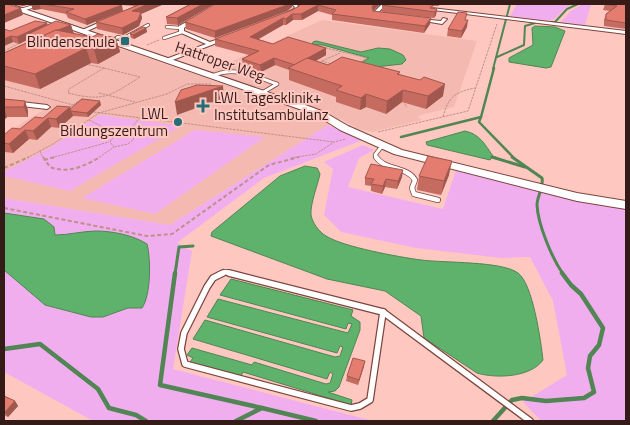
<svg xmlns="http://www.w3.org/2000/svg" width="630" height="425" font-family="'Titillium Web',sans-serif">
<rect width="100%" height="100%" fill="#fec8c0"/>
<polygon fill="#f4b9b0" points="322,20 477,41 454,107 420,115 418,117 422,120 372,132 358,129 341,119 328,125 170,225 4,198 4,134 52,105 4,99 4,40 44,22 200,76"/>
<g fill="#f1aeef">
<path d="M517,4H572C564,8 561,14 554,19C547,23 519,17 510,16Z"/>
<polygon points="582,4 593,4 591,5 585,25 561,22 571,11"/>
<polygon points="100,115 181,126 70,191 4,176 4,172 51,147"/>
<polygon points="328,125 363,140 264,178 177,243 192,251 173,369 373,421 93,421 4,372 4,270 45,305 91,317 103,317 128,307 96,231 74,235 55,235 44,219 4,213 4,198 170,225"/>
<polygon points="195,130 265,137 155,214 82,198"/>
<polygon points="363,145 374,150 359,158 348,187 443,209 456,170 568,197 626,208 626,421 541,421 523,402 567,375 553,301 530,257 501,258 416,248 341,232 324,215 333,169 324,162"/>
</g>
<g fill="#5eb26c" stroke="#518553">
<polygon points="535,26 555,27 565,31 551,67 546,68 509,62 509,58 533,45 532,28"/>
<polygon points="316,41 361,52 378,48 390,49 403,55 406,60 402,64 375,67 438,92 443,96 352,68 369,58 323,45 312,45 313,42"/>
<path d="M465,131C480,134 485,145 493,156L490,160L427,145L426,142Z"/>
<path d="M305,166L317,168L320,174C318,184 310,204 311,215C312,222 319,232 326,236C343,247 399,257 421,260C444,263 502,261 518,273C533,284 541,342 543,360C531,377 497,379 477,373L424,338L421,316L385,291L327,279L211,236L212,232L280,176Z"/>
<path d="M4,213L44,219L54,227L55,235C69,235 83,231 96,231C112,231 133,235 147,244C151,259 151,295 142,308H128L103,317H91L45,305L4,270Z"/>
<polygon points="231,279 353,310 351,316 360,322 360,330 339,387 335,391 328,392 352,400 351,405 243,372 240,378 190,362 193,358 187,355 192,348 252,365 254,362 326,384 330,383 333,374 330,372 327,379 193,339 205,320 335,357 340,356 343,347 340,346 337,353 207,317 218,299 348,333 352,324 348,323 346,329 220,295"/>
</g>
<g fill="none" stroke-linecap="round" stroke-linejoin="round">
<g stroke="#518553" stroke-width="2">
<polyline points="550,22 555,22 567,9 578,4"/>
<polyline points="497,57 524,45 525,26 535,23"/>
<polyline points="493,69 510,4"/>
</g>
<g stroke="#518553" stroke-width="2.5">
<polyline points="481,117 479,122 514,158"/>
<polyline points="401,137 481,117 494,68"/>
<polyline points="492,157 496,158"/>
</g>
<g stroke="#518553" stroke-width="3">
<polyline points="492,157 525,167"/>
<path d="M512,157L542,178C544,187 537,196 537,205C538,225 552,258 563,274"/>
<polyline points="175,274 179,247 193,246"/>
</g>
<g stroke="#518553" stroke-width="4.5">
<polyline points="175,273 160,385 262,408"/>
<polyline points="4,349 40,344 98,389 109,408 136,415 146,421"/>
<polyline points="236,421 262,408 316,421"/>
<polyline points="493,421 512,400 522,398 546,401 584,398 594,392 588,368 590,356 599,345 603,328 581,294 571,285 562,273"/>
</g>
<defs>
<g id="service-far3">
<polyline points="21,10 41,4"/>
<polyline points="167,27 181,28"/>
<polyline points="164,38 182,32"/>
<polyline points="113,40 118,37 124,38 148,25"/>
</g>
<g id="service-far2">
<path d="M212,76C235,66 254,76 277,84L262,93"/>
<polyline points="377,158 375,155 382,146"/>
</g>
<g id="service-far1">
<path d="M376,157C385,171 407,166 415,180L412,188L414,194L438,200"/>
<polyline points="220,274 225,272 234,274"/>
</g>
<g id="service">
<polyline points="223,273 213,278 207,287 184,333 181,349 185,364 351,408 360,406 370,400 383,312"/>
<polyline points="229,273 383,312"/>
<polyline points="383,312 530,421"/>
</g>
<g id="minor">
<polygon points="292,4 296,4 299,7 298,10 290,15 286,15 286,13 294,9 295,7"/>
<polygon points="382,4 386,4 378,13 385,14 385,16 373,15 373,13"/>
<polygon points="423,7 626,31 626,34 425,9 423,9"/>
<polygon points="194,18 196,18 196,20 184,28 184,31 210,42 224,37 227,39 170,61 166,61 166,59 206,44 179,32 179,26"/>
<polygon points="443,18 447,19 442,24 418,20 420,19 441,21"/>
<polygon points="105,20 109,21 85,32 80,31"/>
<polygon points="4,100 47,105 50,107 47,109 4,104"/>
</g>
<polygon id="secondary" points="4,4 10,4 311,107 324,112 348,126 402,150 577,193 626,201 626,209 577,201 394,154 340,130 318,116 305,111 4,6"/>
</defs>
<use href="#service-far3" stroke="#7c443d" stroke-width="4"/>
<use href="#service-far2" stroke="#7c443d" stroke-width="4.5"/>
<use href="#service-far1" stroke="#7c443d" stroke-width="6"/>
<use href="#service" stroke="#7c443d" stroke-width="8"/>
<use href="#minor" stroke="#7c443d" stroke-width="2"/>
<use href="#secondary" stroke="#7c443d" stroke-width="2"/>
<g stroke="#bd908a" stroke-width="1" stroke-dasharray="2.5 1" stroke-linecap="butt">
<polyline points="147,45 159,40"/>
<polyline points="322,47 367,58 359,63"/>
<polyline points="4,51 20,43"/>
<polyline points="322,61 340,53"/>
<polyline points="318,63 322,61 332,64"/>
<polyline points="85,64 104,68"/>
<path d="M104,68L140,77C110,96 104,102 68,93L69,89Z"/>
<polyline points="4,86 73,105"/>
<polyline points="99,93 135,102"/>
<polyline points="406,101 404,103 407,107"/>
<polyline points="67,109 83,98"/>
<polyline points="94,112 334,142"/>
<path d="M443,117C448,97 455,92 475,88"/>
<polyline points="89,120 107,129 114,136 110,142 114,147 98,158"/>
<polyline points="378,132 468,111 497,24"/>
<polyline points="128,133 139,118"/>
<polyline points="114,136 128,133 134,139 128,144 114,147"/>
<polyline points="40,151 43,158"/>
<polyline points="27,158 53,144 99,113 167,94 187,84 211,84"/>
<polyline points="51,158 109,142"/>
<polyline points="291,158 316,154 334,142 346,139"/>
</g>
<g stroke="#bd908a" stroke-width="2" stroke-dasharray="4 2.5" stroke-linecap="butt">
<path d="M43,157L50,167C68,174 85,166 100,157"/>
<polyline points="44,160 55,157"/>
<polyline points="4,168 29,157"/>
<polyline points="4,208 147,236 172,234 269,165 299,157"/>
</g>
<use href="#service-far3" stroke="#fff" stroke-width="2.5"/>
<use href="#service-far2" stroke="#fff" stroke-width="3"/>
<use href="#service-far1" stroke="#fff" stroke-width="4.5"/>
<use href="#service" stroke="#fff" stroke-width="5.5"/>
<use href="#minor" fill="#fff" fill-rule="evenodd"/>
<use href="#secondary" fill="#fff" fill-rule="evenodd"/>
</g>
<g fill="#c56b60">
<polygon points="11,4 164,4 141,14 142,18 139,26 123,35 97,29 96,22 135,6 122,5 87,25 68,18 66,14 41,9 33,10 31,4 22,6"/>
<polygon points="179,4 214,4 178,25 167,24 166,17 188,5"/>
<polygon points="300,4 380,4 373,11 430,24 424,33 332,20 332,15 318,11 302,20 293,20 286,25 283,25 258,39 273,44 326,48 326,55 316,61 328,65 400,72 399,74 443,96 426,109 402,102 386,114 366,107 360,110 336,102 336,97 289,80 289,70 275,65 261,72 243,66 242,59 249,55 215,46 215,39 292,10 299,6"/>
<polygon points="384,4 441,4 438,6 433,6 433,8 437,9 436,15 434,18 382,12 382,5"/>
<polygon points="605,4 626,4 626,29 604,26 604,20 606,14 610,11 603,10"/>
<polygon points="292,7 287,11 215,38 186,29 185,22"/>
<polygon points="466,20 467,27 461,38 447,36 448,29"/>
<polygon points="47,25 71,25 74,34 92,37 116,38 120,52 98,64 91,63 40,89 4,80 4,53 28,42 27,40 19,44 13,42 4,46 10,31"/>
<polygon points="146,28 147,32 134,39 131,38 130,34"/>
<polygon points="4,99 25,101 28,111 28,117 7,117 4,120"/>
<polygon points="101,105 88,117 73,116 59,128 51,127 37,140 29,139 13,153 5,152 4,152 4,135 20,129 43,118 70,107 70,109"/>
<polygon points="449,175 441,195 417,190 419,176"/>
<polygon points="402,177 397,189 385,187 382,194 371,191 371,186 365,185 365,178"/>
<polygon points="364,366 358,385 346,381 347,376"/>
<polygon points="4,396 15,401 18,406 8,417 4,415"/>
</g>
<g fill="#a0574e">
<polygon points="22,4 39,4 41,9 33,10 31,4 22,6"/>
<polygon points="148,4 164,4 141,14 142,18 139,26 123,35 122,28 132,11"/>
<polygon points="203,4 214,4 178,25 177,18"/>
<polygon points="289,4 292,4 292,7 287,11 215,38 215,31"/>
<polygon points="374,4 380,4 371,13 372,7"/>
<polygon points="122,5 123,11 87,25 85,19"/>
<polygon points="318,5 318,11 302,20 301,14"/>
<polygon points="21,8 23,15 4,23 4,15"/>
<polygon points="437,9 436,15 434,18 435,12"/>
<polygon points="292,14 293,20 286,25 286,19"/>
<polygon points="283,18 283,25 250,44 250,37"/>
<polygon points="431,18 430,24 424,33 425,26"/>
<polygon points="468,20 467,27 461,38 462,31"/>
<polygon points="47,23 49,30 26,35 27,40 19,44 17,37"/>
<polygon points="71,25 74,35 41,38"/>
<polygon points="146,28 147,32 134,39 133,35"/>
<polygon points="11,36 13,42 4,46 4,39"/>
<polygon points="116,38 120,52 98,64 94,49"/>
<polygon points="86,48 91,63 40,89 35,74"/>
<polygon points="326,48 326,55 297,71 295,65"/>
<polygon points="274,58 275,65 261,72 260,65"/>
<polygon points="445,84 443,96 426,109 428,96"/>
<polygon points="223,86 224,98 177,115 175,102"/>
<polygon points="403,90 402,102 386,114 387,101"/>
<polygon points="366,94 366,107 360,110 361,98"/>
<polygon points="25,101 28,111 28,117 24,107"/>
<polygon points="100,101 101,105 88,117 87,113"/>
<polygon points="4,107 7,117 4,120"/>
<polygon points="70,107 73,116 59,128 56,119"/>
<polygon points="48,118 51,127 37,140 33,131"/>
<polygon points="25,130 29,139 13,153 9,144"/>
<polygon points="452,161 449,175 441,195 444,181"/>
<polygon points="403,170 402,177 397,189 398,181"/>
<polygon points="386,179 385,187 382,194 383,186"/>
<polygon points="365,361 364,366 358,385 359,380"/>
<polygon points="15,401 18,406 8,417 5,412"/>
</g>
<g fill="#e57c70" stroke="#a0574e">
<polygon points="4,4 7,4 21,8 4,15"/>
<polygon points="43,4 116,4 122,5 85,19 66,12 74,9"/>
<polygon points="141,4 148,4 132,11 141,12 138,20 122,28 96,22"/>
<polygon points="191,4 203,4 177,18 166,17"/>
<polygon points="215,4 289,4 287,5 215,31 185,22"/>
<polygon points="300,4 374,4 372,7 373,11 431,18 425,26 332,14 336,10 318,5 301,14 292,14 286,19 283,18 250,37 273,44 288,37 326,48 295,65 274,58 260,65 242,59 259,51 215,39 292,10 299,6"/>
<polygon points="384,4 420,4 433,5 430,8 437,9 435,12 382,5"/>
<polygon points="604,4 626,4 626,23 606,20 606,14 617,6"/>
<polygon points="458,12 467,13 465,20 468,20 462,31 448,29"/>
<polygon points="35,21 47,23 17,37 11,36 4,39 4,29 10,31"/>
<polygon points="56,21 71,25 58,30 56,30 39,38 26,35"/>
<polygon points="143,27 146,28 133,35 130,34"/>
<polygon points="56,30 92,37 98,34 116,38 94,49 86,48 35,74 4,66 4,53"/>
<polygon points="342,57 400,72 397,74 420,80 424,77 445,84 428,96 403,90 387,101 366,94 361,98 336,90 342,86 288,68 307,58 328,65"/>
<polygon points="197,85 223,86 175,102 181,90"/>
<polygon points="4,99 25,101 24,107 4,107"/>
<polygon points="82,99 100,101 87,113 71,111 70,109"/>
<polygon points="57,106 70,107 56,119 48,118 33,131 25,130 9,144 4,143 4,135 12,128 20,129 35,117 43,118"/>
<polygon points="428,156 452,161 444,181 419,176"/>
<polygon points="371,164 403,170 398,181 386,179 383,186 371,184 374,179 365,178"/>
<polygon points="353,358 365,361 359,380 347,376"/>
<polygon points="4,396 15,401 5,412 4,412"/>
</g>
<g fill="#236d77" stroke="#fec8c0" stroke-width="2">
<rect x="120" y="36" width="10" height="10" rx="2.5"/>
<path d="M200.5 98.5h5v5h5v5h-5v5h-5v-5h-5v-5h5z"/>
<circle cx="178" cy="122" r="5"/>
</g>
<g text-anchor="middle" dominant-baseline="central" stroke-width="4" stroke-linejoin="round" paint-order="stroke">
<g font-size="15" fill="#341b18" stroke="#fec8c0" text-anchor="end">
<text x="115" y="41">Blindenschule</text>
<text x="214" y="97" text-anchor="start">LWL Tagesklinik+<tspan x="214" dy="17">Institutsambulanz</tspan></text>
<text x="168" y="113">LWL<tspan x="168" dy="17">Bildungszentrum</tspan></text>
</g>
<g font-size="15" fill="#341b18" stroke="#fec8c0">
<text transform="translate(220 61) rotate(19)">Hattroper Weg</text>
</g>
</g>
<rect width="630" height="425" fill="none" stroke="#341b18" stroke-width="10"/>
</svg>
